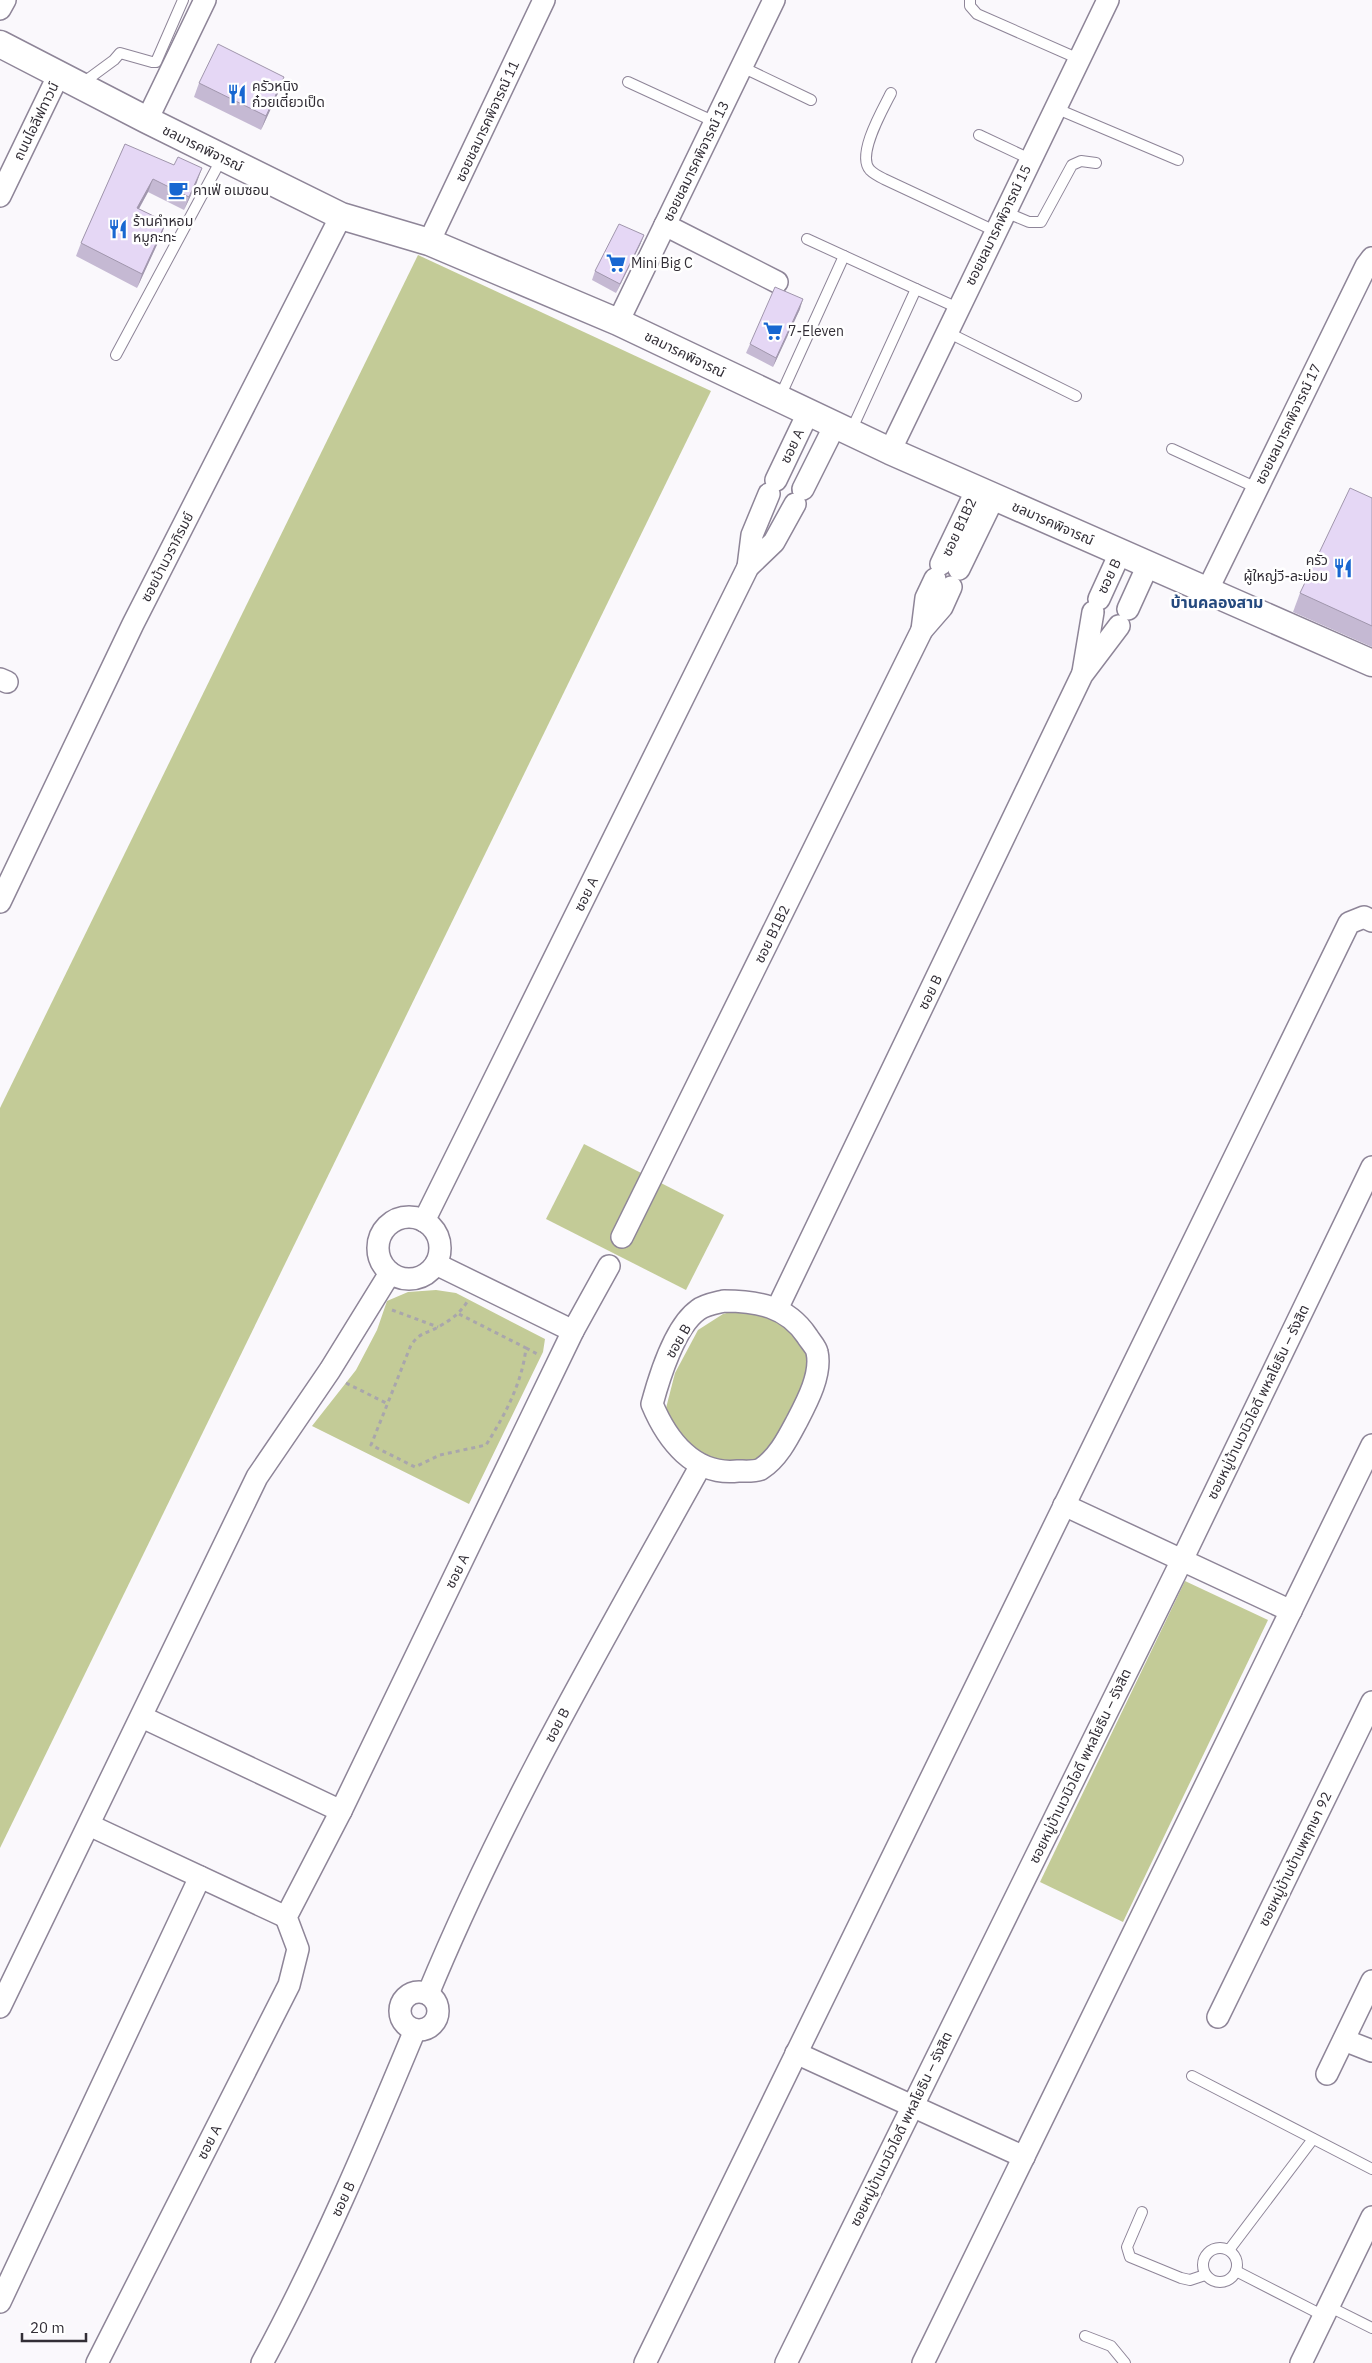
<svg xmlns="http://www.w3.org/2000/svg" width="1372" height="2363" font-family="'IBM Plex Sans','Noto Sans Thai',sans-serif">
<rect width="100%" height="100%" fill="#faf8fc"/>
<g fill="#c3cb97">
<polygon points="418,255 711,391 0,1848 0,1108"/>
<polygon points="584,1144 724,1215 686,1290 546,1219"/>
<polygon points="436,1290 456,1293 545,1339 543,1352 469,1504 312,1426 356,1370 377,1330 387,1301 408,1292"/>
<polygon points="741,1309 790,1323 812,1355 805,1380 785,1426 762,1458 749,1464 701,1460 676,1439 665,1412 675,1373 698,1330 723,1314"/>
<polygon points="1185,1581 1268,1620 1123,1922 1040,1882"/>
</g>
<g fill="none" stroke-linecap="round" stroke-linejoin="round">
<defs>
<g id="service">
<polyline points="970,0 970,6 977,14 1079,59"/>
<polyline points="742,67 811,100"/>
<polyline points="628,82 715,122"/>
<polyline points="80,85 114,60 120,53 152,62 156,62 183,0"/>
<path d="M891,93C883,109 856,155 870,170C874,174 880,177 884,179L995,231"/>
<polyline points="1055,108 1178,160"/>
<polyline points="979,135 1030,159"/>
<polyline points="1005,212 1029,222 1041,222 1072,165 1081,161 1096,163"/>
<polyline points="807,239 916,289"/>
<polyline points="947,332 1076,396"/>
<polyline points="116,355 222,158"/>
<polyline points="779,399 844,256"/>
<polyline points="851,431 916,289 958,308"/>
<polyline points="1172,449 1257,488"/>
<polyline points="1192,2076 1372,2169"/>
<polyline points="1142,2212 1127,2247 1130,2257 1181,2278 1190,2280 1205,2275"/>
<circle cx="1220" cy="2265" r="17"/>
<polyline points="1229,2250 1313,2139"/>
<polyline points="1236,2271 1324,2316"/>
<polyline points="1328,2306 1372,2328"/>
<polyline points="1085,2336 1111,2346 1125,2363"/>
</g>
<g id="minor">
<polyline points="0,9 5,0"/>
<polyline points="147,120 205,0"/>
<polyline points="0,196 59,74"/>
<polyline points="665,225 777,282"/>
<polyline points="429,242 544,0"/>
<polyline points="618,322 774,0"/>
<polyline points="890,451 1108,0"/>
<polyline points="776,480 808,413"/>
<polyline points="803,489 835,425"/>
<polyline points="941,564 977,489"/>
<polyline points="748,567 752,535 769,494"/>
<polyline points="959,569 994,497"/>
<polyline points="1207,591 1366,266 1372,258"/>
<polyline points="1099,599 1120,553"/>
<polyline points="1128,609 1148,565"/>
<polyline points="922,630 926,598 935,579"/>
<polyline points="1083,672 1093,612"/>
<polyline points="0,679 7,682"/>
<polyline points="0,902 133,624 341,216"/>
<circle cx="409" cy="1248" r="31"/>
<polyline points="424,1221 748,567 774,542 795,504"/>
<polyline points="622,1237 922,630 942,607 951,587"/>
<polyline points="436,1264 573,1331"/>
<path d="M724,1301C757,1301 787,1306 807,1336C810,1341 816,1347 817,1352C822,1374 807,1402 797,1421C788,1438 778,1458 761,1469C755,1472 745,1471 738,1471C694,1476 667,1440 652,1404C659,1378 675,1326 698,1310C704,1305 716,1303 724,1301Z"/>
<polyline points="777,1309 1082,675 1119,626"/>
<polyline points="1064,1505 1291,1611"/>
<polyline points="142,1717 341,1811"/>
<polyline points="89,1825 286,1917"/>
<circle cx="419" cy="2011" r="19"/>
<path d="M428,1994C504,1810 605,1638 701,1465"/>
<polyline points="0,2007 257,1477 330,1370 390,1273"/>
<polyline points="1218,2017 1372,1702"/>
<polyline points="1344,2040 1372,2051"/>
<polyline points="796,2053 1024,2157"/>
<polyline points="1327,2074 1372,1981"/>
<polyline points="0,2302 200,1877"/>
<polyline points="97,2363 289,1985 298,1949 286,1917 341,1811 573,1331 609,1266"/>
<path d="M262,2363C320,2256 368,2143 415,2030"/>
<polyline points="645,2363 1349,923 1364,917 1372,921"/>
<polyline points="786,2363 1182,1560 1372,1167"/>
<polyline points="923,2363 1372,1445"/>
<polyline points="1301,2363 1372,2217"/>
</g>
<polyline id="tertiary" points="0,44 147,120 341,216 429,242 618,322 890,451 1372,663"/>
</defs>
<use href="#service" stroke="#8e8598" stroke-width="12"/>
<use href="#minor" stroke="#8e8598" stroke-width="24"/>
<use href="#tertiary" stroke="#8e8598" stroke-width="29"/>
<g stroke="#a9a6ac" stroke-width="3" stroke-dasharray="4 4" stroke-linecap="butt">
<polyline points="392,1310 438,1327"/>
<path d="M459,1314L526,1348C522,1383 505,1415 486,1445L440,1455L415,1467L371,1445L411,1345C421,1331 427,1334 440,1326C452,1319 460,1313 467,1302"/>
<polyline points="526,1348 539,1355"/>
<polyline points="346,1383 388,1404"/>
</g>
<use href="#service" stroke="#fff" stroke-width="10"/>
<use href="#minor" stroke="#fff" stroke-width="21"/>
<use href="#tertiary" stroke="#fff" stroke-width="26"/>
</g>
<g fill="#c5b9d3">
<polygon points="199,83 279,91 261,130 194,97"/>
<polygon points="125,144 197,182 184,210 148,192 139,209 166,222 161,236 137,288 76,256 81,243"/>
<polygon points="644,235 640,245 616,293 592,280 595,271"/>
<polygon points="800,309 773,367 746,353 750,344"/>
<polygon points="1372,498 1372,647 1293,612 1300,593"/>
</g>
<g fill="#a096ac">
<polygon points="284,77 279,91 261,130 266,116"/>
<polygon points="202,168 197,182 184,210 189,197"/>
<polygon points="153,179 148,192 132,221 137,208"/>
<polygon points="166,222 161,236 137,288 142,274"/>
<polygon points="644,235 640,245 616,293 620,284"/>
<polygon points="803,299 800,309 773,367 776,358"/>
</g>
<g fill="#e5d7f5" stroke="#a096ac">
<polygon points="218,44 284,77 266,116 199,83"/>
<polygon points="125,144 174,165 178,157 202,168 189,197 153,179 137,208 166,222 142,274 81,243"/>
<polygon points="619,224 644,235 620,284 595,271"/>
<polygon points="775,287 803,299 776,358 750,344"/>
<polygon points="1350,488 1372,498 1372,626 1300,593"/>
</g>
<defs>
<symbol id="restaurant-bare" viewBox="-9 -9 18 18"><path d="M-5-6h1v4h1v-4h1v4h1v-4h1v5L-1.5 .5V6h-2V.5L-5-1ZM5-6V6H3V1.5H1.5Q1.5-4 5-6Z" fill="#1867d1" stroke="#fff" stroke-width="2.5" paint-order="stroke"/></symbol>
<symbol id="cafe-bare" viewBox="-9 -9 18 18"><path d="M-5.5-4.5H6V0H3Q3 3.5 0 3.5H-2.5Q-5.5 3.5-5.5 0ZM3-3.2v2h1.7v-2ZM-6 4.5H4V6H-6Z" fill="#1867d1" stroke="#fff" stroke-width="2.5" paint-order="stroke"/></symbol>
<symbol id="supermarket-bare" viewBox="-9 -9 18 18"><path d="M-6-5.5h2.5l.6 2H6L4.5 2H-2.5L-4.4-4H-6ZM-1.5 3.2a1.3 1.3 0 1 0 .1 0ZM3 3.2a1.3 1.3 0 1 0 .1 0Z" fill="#1867d1" stroke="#fff" stroke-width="2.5" paint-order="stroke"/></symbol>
</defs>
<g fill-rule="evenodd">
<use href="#restaurant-bare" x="223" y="80" width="28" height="28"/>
<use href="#cafe-bare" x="164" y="176" width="28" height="28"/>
<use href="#restaurant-bare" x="104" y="215" width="28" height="28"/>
<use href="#supermarket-bare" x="602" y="249" width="28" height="28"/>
<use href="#supermarket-bare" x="759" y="317" width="28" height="28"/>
<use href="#restaurant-bare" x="1329" y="554" width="28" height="28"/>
</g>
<g text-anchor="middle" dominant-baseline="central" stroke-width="5" stroke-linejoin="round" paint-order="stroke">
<g font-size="14" fill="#322e36" stroke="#fff" text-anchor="start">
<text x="252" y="86">ครัวหนิง<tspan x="252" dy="16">ก๋วยเตี๋ยวเป็ด</tspan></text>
<text x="193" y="190">คาเฟ่ อเมซอน</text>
<text x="133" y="221">ร้านคำหอม<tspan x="133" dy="16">หมูกะทะ</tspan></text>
<text x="631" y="263">Mini Big C</text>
<text x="788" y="331">7-Eleven</text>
<text x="1328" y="560" text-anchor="end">ครัว<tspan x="1328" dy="16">ผู้ใหญ่วี-ละม่อม</tspan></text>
</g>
<g font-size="14" fill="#322e36" stroke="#fff">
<text transform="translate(36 121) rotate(-64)">ถนนไอลีฟทาวน์</text>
<text transform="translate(487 121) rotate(-65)">ซอยชลมารคพิจารณ์ 11</text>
<text transform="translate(203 148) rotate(26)">ชลมารคพิจารณ์</text>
<text transform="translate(696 161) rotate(-64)">ซอยชลมารคพิจารณ์ 13</text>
<text transform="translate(998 225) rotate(-64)">ซอยชลมารคพิจารณ์ 15</text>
<text transform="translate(685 354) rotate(26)">ชลมารคพิจารณ์</text>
<text transform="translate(1288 424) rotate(-64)">ซอยชลมารคพิจารณ์ 17</text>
<text transform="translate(792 446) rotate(-65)">ซอย A</text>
<text transform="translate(1053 523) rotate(24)">ชลมารคพิจารณ์</text>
<text transform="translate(959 527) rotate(-65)">ซอย B1B2</text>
<text transform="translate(167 557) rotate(-63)">ซอยบ้านวราภิรมย์</text>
<text transform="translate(1109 576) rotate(-65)">ซอย B</text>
<text transform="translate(586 894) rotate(-64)">ซอย A</text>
<text transform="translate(772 934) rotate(-64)">ซอย B1B2</text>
<text transform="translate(930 992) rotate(-64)">ซอย B</text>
<text transform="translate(678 1341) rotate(-60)">ซอย B</text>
<text transform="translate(1258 1402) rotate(-64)">ซอยหมู่บ้านเวนิวไอดี พหลโยธิน – รังสิต</text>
<text transform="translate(457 1571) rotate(-64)">ซอย A</text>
<text transform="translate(557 1725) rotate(-62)">ซอย B</text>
<text transform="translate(1080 1766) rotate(-64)">ซอยหมู่บ้านเวนิวไอดี พหลโยธิน – รังสิต</text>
<text transform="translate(1295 1859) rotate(-64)">ซอยหมู่บ้านบ้านพฤกษา 92</text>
<text transform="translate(901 2129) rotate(-64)">ซอยหมู่บ้านเวนิวไอดี พหลโยธิน – รังสิต</text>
<text transform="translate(209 2142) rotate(-63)">ซอย A</text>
<text transform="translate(343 2199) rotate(-65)">ซอย B</text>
</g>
<g font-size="16" font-weight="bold" fill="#24497e" stroke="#fff">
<text x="1217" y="602">บ้านคลองสาม</text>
</g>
</g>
<path d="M22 2333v8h64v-8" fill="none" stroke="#322e36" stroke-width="2.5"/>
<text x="30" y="2333" font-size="15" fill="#322e36" stroke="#ffffff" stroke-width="4" paint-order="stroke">20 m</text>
</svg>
